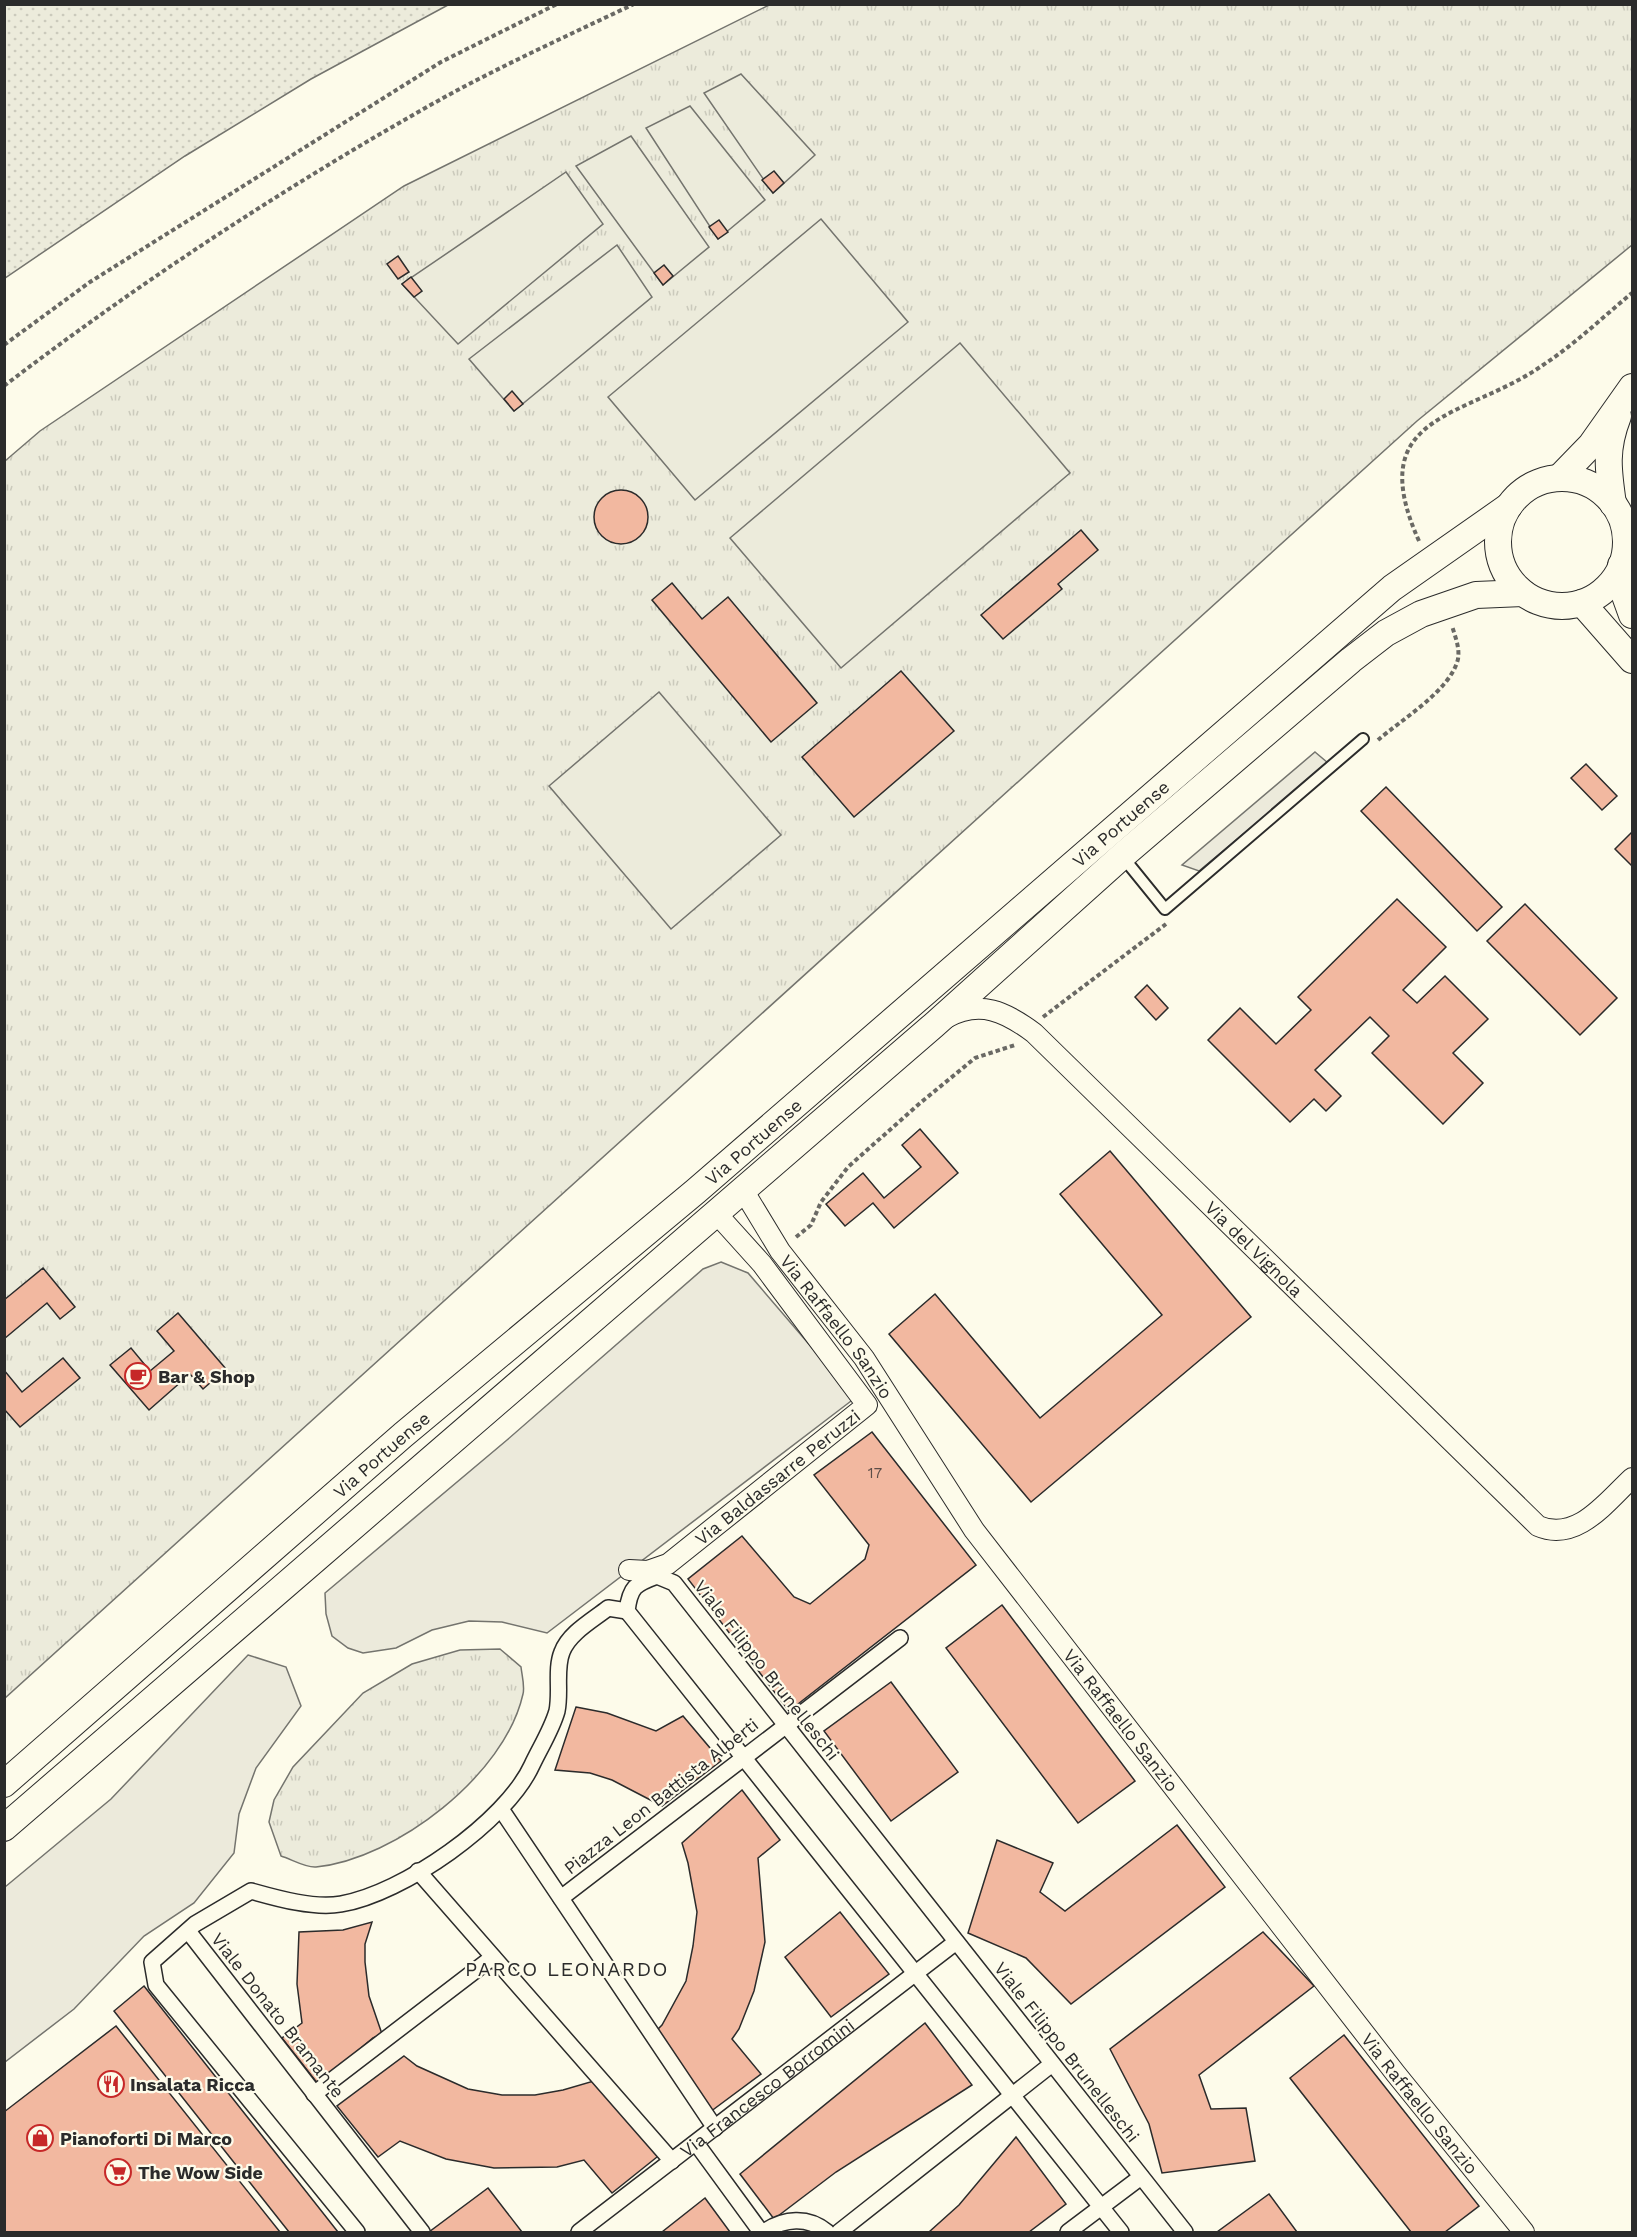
<svg xmlns="http://www.w3.org/2000/svg" width="1637" height="2237" font-family="'Work Sans',sans-serif">
<defs>
<pattern id="grass-tufts" width="24" height="20" patternUnits="userSpaceOnUse" patternTransform="scale(1.5)"><rect width="24" height="20" fill="#ecebdb"/><path d="M3 7l-1-3M5 7V3M7 7l1-3M15 17l-1-3M17 17v-4M19 17l1-3" fill="none" stroke="#cbcabc"/></pattern>
<pattern id="park-dots" width="8" height="8" patternUnits="userSpaceOnUse" patternTransform="scale(1.5)"><rect width="8" height="8" fill="#ecebdb"/><path d="M2 2h.1M6 6h.1" fill="none" stroke="#cbcabc" stroke-width="1.8" stroke-linecap="round"/></pattern>
</defs>
<rect width="100%" height="100%" fill="#fdfbea"/>
<g fill="url(#grass-tufts)" stroke="#74746e" stroke-width="1.5">
<polygon points="769,5 1632,5 1632,245 1417,421 5,1698 5,461 40,431 404,186"/>
<path d="M500,1649L521,1667C522,1676 525,1686 523,1694C505,1775 396,1859 316,1867C306,1868 291,1859 281,1856L269,1822L274,1800L293,1767L363,1693L412,1664L460,1650Z"/>
</g>
<polygon fill="url(#park-dots)" stroke="#74746e" stroke-width="1.5" points="5,4 448,4 448,5 311,79 185,156 5,278"/>
<g fill="#ecebdb" stroke="#74746e" stroke-width="1.5">
<polygon points="741,74 815,155 773,193 704,93"/>
<polygon points="690,106 765,200 718,239 646,128"/>
<polygon points="631,136 709,247 663,285 576,166"/>
<polygon points="566,172 603,224 458,344 402,284"/>
<polygon points="821,219 908,322 695,500 608,397"/>
<polygon points="617,245 652,297 514,411 469,359"/>
<polygon points="960,343 1070,473 841,668 730,538"/>
<polygon points="659,692 781,835 671,929 549,786"/>
</g>
<g fill="#eceadb" stroke="#74746e" stroke-width="1.5">
<polygon points="1315,752 1328,763 1199,871 1182,865"/>
<polygon points="721,1262 748,1273 855,1398 547,1633 502,1622 469,1621 432,1630 396,1648 363,1653 348,1648 332,1636 326,1614 325,1593 507,1440 703,1269"/>
<polygon points="248,1655 286,1667 301,1706 256,1768 239,1814 234,1853 194,1903 144,1936 74,2009 5,2062 5,1887 111,1799"/>
</g>
<g fill="#f2b8a0" stroke="#2b2b2b" stroke-width="1.5">
<polygon points="774,171 784,183 773,193 762,180"/>
<polygon points="719,220 728,232 718,239 709,227"/>
<polygon points="398,256 409,272 398,279 387,264"/>
<polygon points="664,265 673,276 663,285 654,273"/>
<polygon points="411,277 422,291 414,297 402,284"/>
<polygon points="512,391 523,404 514,411 504,399"/>
<circle cx="621" cy="517" r="27"/>
<polygon points="1081,530 1098,550 1058,584 1062,589 1003,639 981,615"/>
<polygon points="672,583 702,619 728,597 817,703 771,742 652,600"/>
<polygon points="901,671 954,731 854,817 802,757"/>
<polygon points="1586,764 1617,796 1602,810 1571,778"/>
<polygon points="1386,787 1502,907 1477,931 1361,811"/>
<polygon points="1632,832 1632,866 1615,849"/>
<polygon points="1397,899 1446,947 1403,990 1417,1003 1445,976 1488,1019 1453,1053 1483,1083 1443,1124 1372,1053 1389,1036 1370,1017 1315,1070 1341,1096 1326,1111 1314,1099 1290,1122 1208,1040 1240,1008 1276,1044 1311,1010 1298,997"/>
<polygon points="1525,904 1617,998 1580,1035 1487,941"/>
<polygon points="1147,985 1168,1008 1156,1020 1135,997"/>
<polygon points="920,1129 958,1173 894,1228 873,1203 845,1226 826,1204 863,1173 884,1198 921,1167 902,1145"/>
<polygon points="1110,1151 1251,1317 1031,1502 889,1334 935,1294 1040,1418 1162,1315 1060,1194"/>
<polygon points="43,1268 75,1307 60,1319 47,1303 4,1339 4,1300"/>
<polygon points="178,1313 226,1369 203,1389 190,1374 149,1410 110,1365 131,1348 150,1371 174,1351 157,1331"/>
<polygon points="63,1358 80,1378 20,1427 4,1409 4,1370 22,1392"/>
<polygon points="872,1432 976,1565 789,1711 688,1579 742,1536 794,1597 810,1604 865,1559 869,1545 814,1475"/>
<polygon points="1002,1605 1135,1781 1078,1823 946,1648"/>
<polygon points="891,1682 958,1772 891,1821 824,1731"/>
<polygon points="576,1707 607,1713 656,1731 683,1716 721,1761 662,1806 612,1780 590,1773 555,1770"/>
<polygon points="742,1790 780,1840 758,1858 765,1942 754,1991 739,2029 732,2039 761,2074 710,2112 655,2032 662,2025 686,1981 693,1946 697,1912 688,1863 682,1843"/>
<polygon points="1177,1825 1225,1887 1071,2004 1026,1958 968,1933 997,1840 1053,1863 1040,1892 1065,1911"/>
<polygon points="840,1912 889,1974 831,2017 785,1957"/>
<polygon points="372,1922 365,1944 365,1962 369,1996 382,2034 373,2038 318,2084 282,2038 302,2023 297,1984 299,1932 343,1930"/>
<polygon points="1263,1932 1314,1986 1199,2075 1211,2109 1246,2108 1255,2161 1162,2173 1149,2124 1110,2049"/>
<polygon points="144,1986 338,2232 289,2232 114,2011"/>
<polygon points="925,2023 972,2085 836,2172 774,2219 740,2174"/>
<polygon points="116,2026 280,2232 4,2232 4,2112"/>
<polygon points="1344,2035 1479,2206 1445,2232 1411,2232 1290,2078"/>
<polygon points="404,2056 417,2066 468,2089 502,2095 535,2095 563,2090 597,2080 662,2153 612,2193 584,2160 557,2167 494,2168 446,2159 400,2141 378,2157 337,2106"/>
<polygon points="1016,2137 1066,2204 1029,2232 929,2232 959,2205"/>
<polygon points="488,2188 522,2232 429,2232"/>
<polygon points="1269,2194 1297,2232 1217,2232"/>
<polygon points="705,2198 730,2232 662,2232"/>
</g>
<g fill="none" stroke-linecap="round" stroke-linejoin="round">
<defs>
<polyline id="service" points="1122,856 1165,909 1363,739"/>
<g id="pedestrian">
<polyline points="501,1809 715,2128"/>
<polyline points="418,1871 672,2161"/>
<polyline points="561,1898 900,1638"/>
<polyline points="188,1931 422,2232"/>
<polyline points="314,2094 493,1957"/>
<polyline points="696,2143 761,2232"/>
<path d="M357,2232L156,1985L152,1962L195,1924L251,1891C276,1898 314,1909 341,1904C402,1894 506,1822 532,1765C540,1748 552,1729 557,1711C561,1692 555,1669 562,1652C569,1633 593,1620 608,1608L627,1611"/>
<path id="s1" d="M579,2232L956,1942"/>
<path d="M764,2232C784,2218 808,2216 827,2232"/>
<polyline points="839,2232 1052,2064"/>
<polyline points="1068,2232 1141,2177"/>
<path d="M1121,2232L627,1611C630,1587 635,1584 657,1576L674,1583L1185,2232"/>
</g>
<g id="minor">
<path id="s2" d="M946,1018C980,999 1006,1012 1034,1033L1538,1526C1577,1543 1607,1501 1632,1478"/>
<path id="s3" d="M743,1190L780,1251L864,1358L974,1530L1396,2074L1524,2232"/>
<path id="s4" d="M629,1570L648,1571L668,1564L867,1405L762,1264L716,1213"/>
</g>
<g id="tertiary">
<polyline points="1559,478 1591,445 1632,387"/>
<circle cx="1562" cy="542" r="64"/>
<path d="M1613,504C1608,470 1605,449 1618,416"/>
<polyline points="1621,565 1623,590 1632,615"/>
<polyline points="1582,603 1632,660"/>
<path id="s5" d="M4,1784L403,1435L696,1191L1392,588L1509,506"/>
<polyline points="4,1828 934,1025 1122,856 1351,660 1386,633 1421,614 1476,595 1523,593"/>
</g>
</defs>
<use href="#service" stroke="#2b2b2b" stroke-width="14"/>
<use href="#pedestrian" stroke="#2b2b2b" stroke-width="18"/>
<use href="#minor" stroke="#2b2b2b" stroke-width="22"/>
<use href="#tertiary" stroke="#2b2b2b" stroke-width="28"/>
<g stroke="#6a6964" stroke-width="4" stroke-dasharray="4.5 3" stroke-linecap="butt">
<polyline points="4,345 90,282 441,62 557,4"/>
<path d="M4,386C143,280 291,183 443,98C505,64 571,34 634,4"/>
<path d="M1419,541C1361,412 1466,419 1543,365C1575,344 1603,317 1632,293"/>
<path d="M1378,740C1401,720 1451,690 1458,659C1460,648 1455,636 1452,626"/>
<polyline points="1043,1017 1166,924"/>
<polyline points="796,1237 811,1225 821,1202 848,1167 919,1104 975,1058 1015,1045"/>
</g>
<use href="#service" stroke="#fdfbea" stroke-width="10"/>
<use href="#pedestrian" stroke="#fdfbea" stroke-width="15"/>
<use href="#minor" stroke="#fdfbea" stroke-width="20"/>
<use href="#tertiary" stroke="#fdfbea" stroke-width="26"/>
</g>
<defs>
<symbol id="cafe-ring" viewBox="-11 -11 22 22"><circle r="9.5" fill="#fdfbea" stroke="#c62828" stroke-width="1.5"/><path d="M-5.5-4.5H6V0H3Q3 3.5 0 3.5H-2.5Q-5.5 3.5-5.5 0ZM3-3.2v2h1.7v-2ZM-6 4.5H4V6H-6Z" fill="#c62828"/></symbol>
<symbol id="restaurant-ring" viewBox="-11 -11 22 22"><circle r="9.5" fill="#fdfbea" stroke="#c62828" stroke-width="1.5"/><path d="M-5-6h1v4h1v-4h1v4h1v-4h1v5L-1.5 .5V6h-2V.5L-5-1ZM5-6V6H3V1.5H1.5Q1.5-4 5-6Z" fill="#c62828"/></symbol>
<symbol id="shop-ring" viewBox="-11 -11 22 22"><circle r="9.5" fill="#fdfbea" stroke="#c62828" stroke-width="1.5"/><path d="M-5-2.5h2.3a2.7 3.5 0 0 1 5.4 0H5L5.5 6h-11ZM-1.5-2.5h3a1.5 2.3 0 0 0-3 0Z" fill="#c62828"/></symbol>
<symbol id="supermarket-ring" viewBox="-11 -11 22 22"><circle r="9.5" fill="#fdfbea" stroke="#c62828" stroke-width="1.5"/><path d="M-6-5.5h2.5l.6 2H6L4.5 2H-2.5L-4.4-4H-6ZM-1.5 3.2a1.3 1.3 0 1 0 .1 0ZM3 3.2a1.3 1.3 0 1 0 .1 0Z" fill="#c62828"/></symbol>
</defs>
<g fill-rule="evenodd">
<use href="#cafe-ring" x="123" y="1361" width="30" height="30"/>
<use href="#restaurant-ring" x="96" y="2069" width="30" height="30"/>
<use href="#shop-ring" x="25" y="2123" width="30" height="30"/>
<use href="#supermarket-ring" x="103" y="2157" width="30" height="30"/>
</g>
<g text-anchor="middle" dominant-baseline="central" stroke-width="4.5" stroke-linejoin="round" paint-order="stroke">
<g font-size="15" fill="#5d4e48">
<text x="875" y="1473">17</text>
</g>
<g font-size="18" fill="#2b2b2b" stroke="#fdfbea">
<text stroke="none"><textPath href="#s5" startOffset="1473">Via Portuense</textPath></text>
<text stroke="none"><textPath href="#s5" startOffset="987">Via Portuense</textPath></text>
<text stroke="none"><textPath href="#s2" startOffset="404">Via del Vignola</textPath></text>
<text stroke="none"><textPath href="#s3" startOffset="166">Via Raffaello Sanzio</textPath></text>
<text stroke="none"><textPath href="#s5" startOffset="501">Via Portuense</textPath></text>
<text stroke="none"><textPath href="#s4" startOffset="180">Via Baldassarre Peruzzi</textPath></text>
<text transform="translate(767 1670) rotate(52)">Viale Filippo Brunelleschi</text>
<text stroke="none"><textPath href="#s3" startOffset="652">Via Raffaello Sanzio</textPath></text>
<text transform="translate(661 1796) rotate(-38)">Piazza Leon Battista Alberti</text>
<text transform="translate(278 2015) rotate(52)">Viale Donato Bramante</text>
<text transform="translate(1067 2052) rotate(52)">Viale Filippo Brunelleschi</text>
<text stroke="none"><textPath href="#s1" startOffset="237">Via Francesco Borromini</textPath></text>
<text stroke="none"><textPath href="#s3" startOffset="1138">Via Raffaello Sanzio</textPath></text>
</g>
<g font-size="18" font-weight="bold" fill="#2b2b2b" stroke="#fdfbea" text-anchor="start">
<text x="158" y="1376">Bar &amp; Shop</text>
<text x="130" y="2084">Insalata Ricca</text>
<text x="60" y="2138">Pianoforti Di Marco</text>
<text x="138" y="2172">The Wow Side</text>
</g>
<g font-size="20" letter-spacing="1.5" fill="#2b2b2b" stroke="#fdfbea">
<text x="567" y="1969">PARCO LEONARDO</text>
</g>
</g>
<rect width="1637" height="2237" fill="none" stroke="#2b2b2b" stroke-width="12"/>
</svg>
